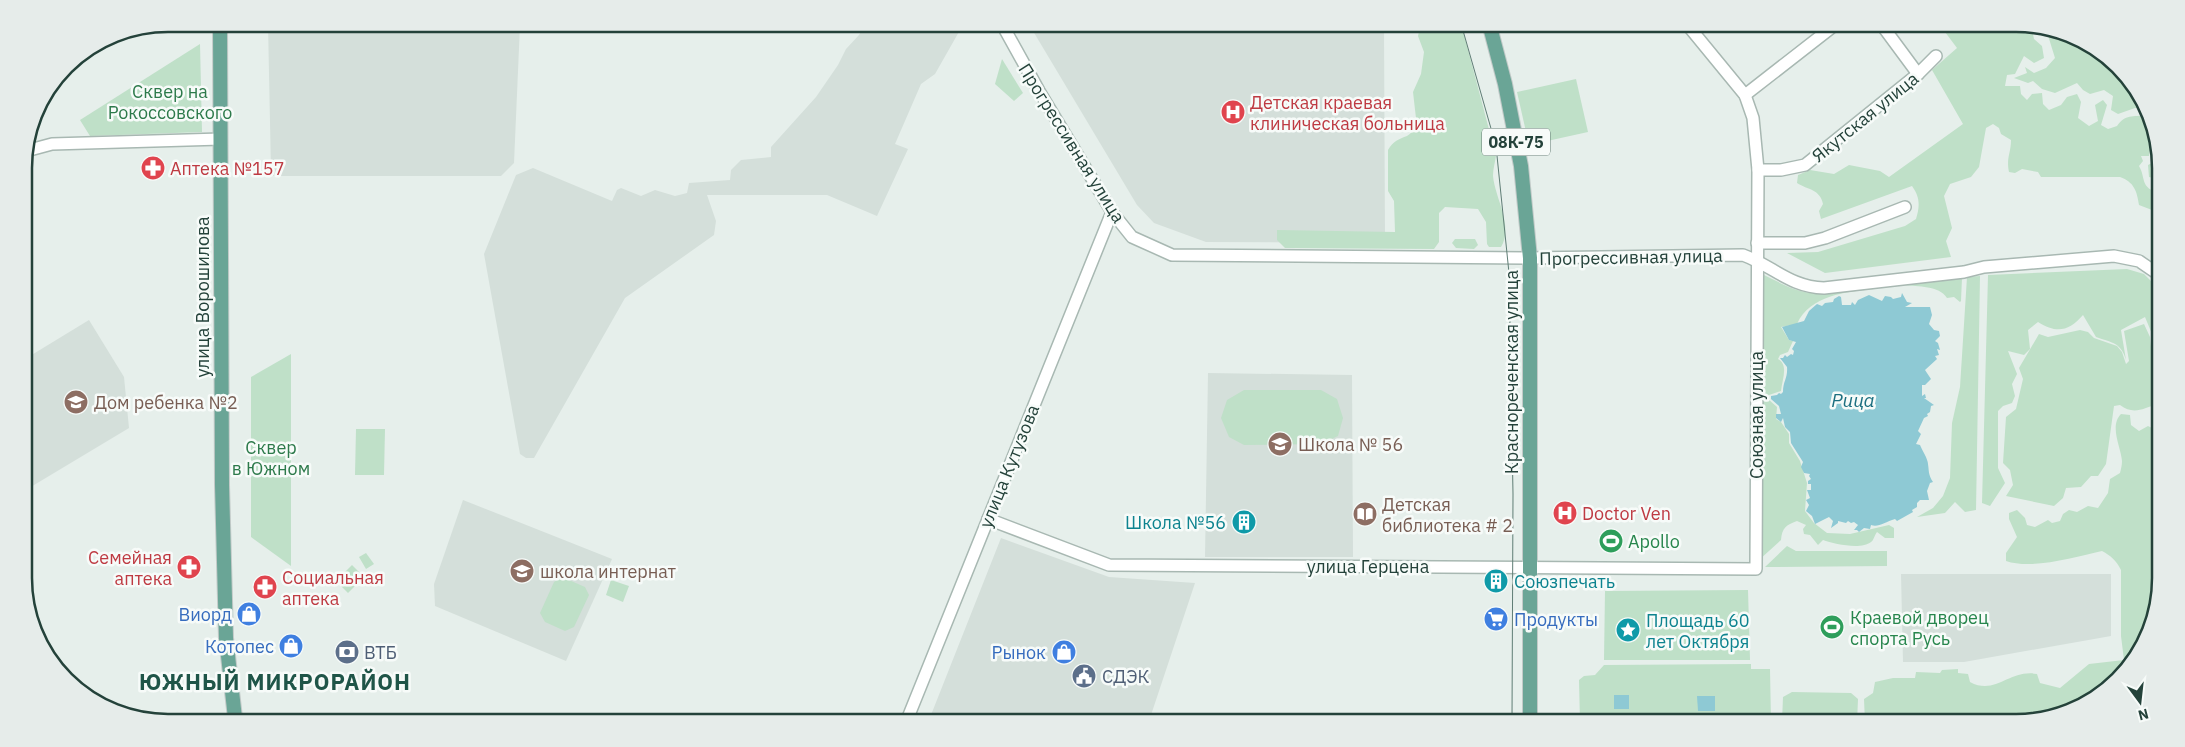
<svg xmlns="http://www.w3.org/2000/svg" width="2185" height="747" font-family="'IBM Plex Sans',sans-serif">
<rect width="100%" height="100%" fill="#e6efeb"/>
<g fill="#d4dfda">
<polygon points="268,24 520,25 514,163 501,176 273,176 271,171"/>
<polygon points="864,26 956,26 960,30 935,74 921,84 895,144 908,149 877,216 827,195 707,195 716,221 714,235 625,298 534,458 526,458 520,454 484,254 516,175 533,168 612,201 617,190 621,188 641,196 655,190 675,196 687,193 689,183 730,180 731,170 741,160 771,157 771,147 816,97 838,65 846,49 859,35"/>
<polygon points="1030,26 1384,27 1385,243 1206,242 1154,223 1137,205"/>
<polygon points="89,320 124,377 129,428 29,488 26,484 25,359"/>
<polygon points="1208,373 1352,375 1353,557 1205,557"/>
<polygon points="463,500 612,559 566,661 435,606 434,584"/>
<polygon points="1001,538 1109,577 1195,583 1149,721 929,720"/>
<polygon points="1901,574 2111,574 2111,636 1964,662 1903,662"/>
</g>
<g fill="#bfe0c8">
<path d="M1420,27H1462L1496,156C1495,162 1493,169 1493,176C1495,198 1514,227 1501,247H1489L1487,244L1486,222L1478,209L1445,207L1439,213V242L1434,249L1285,248L1277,240V230L1395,232L1394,201L1388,191V150C1393,141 1399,139 1407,136C1410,134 1414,130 1417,127L1413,92L1421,74L1424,52L1418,36Z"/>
<path d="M1942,28L2032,29L2034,39L2042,46L2044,58L2034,63L2024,56L2015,74L2007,75L2005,86H2020L2021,94L2027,100L2032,94L2042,93L2043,104L2049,110L2061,105L2067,97L2077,94L2081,102L2078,118L2089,126L2098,121L2095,105L2103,100L2107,105L2101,125L2108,129L2117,126C2125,114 2133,117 2146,115C2153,129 2152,140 2149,156H2141L2143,161L2139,166C2146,178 2140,186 2156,192L2158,215L2152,210L2139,205C2137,191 2134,182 2120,177H2041L2038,172L2022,169L2015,173L2009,172C2006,158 2011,153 2011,140L2001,134L1999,128L1993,124L1986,128L1979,167L1971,177L1950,184L1944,196L1952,228L1946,241L1951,257L1825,273L1787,253L1818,252L1905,226L1916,219C1920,206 1920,197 1912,186L1821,219L1819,211L1823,204C1820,189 1808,190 1797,183L1798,175L1810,170L1834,174L1849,165L1880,171L1889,177L1963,124L1932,70L1957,48Z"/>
<polygon points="2046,29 2054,29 2125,73 2142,108 2135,108 2118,114 2111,110 2113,96 2104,90 2090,94 2083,90 2077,83 2055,93 2042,89 2033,81 2028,83 2014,78 2027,73 2025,67 2034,73 2046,68 2055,58"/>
<polygon points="200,44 202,132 90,136 80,120"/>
<polygon points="1002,59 1023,93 1014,101 995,84"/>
<polygon points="1576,79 1588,132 1529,145 1517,92"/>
<polygon points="2158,160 2158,179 2149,177 2148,165"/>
<polygon points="1455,239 1475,239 1478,245 1474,249 1456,248 1452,243"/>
<path d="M2127,269L2144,274L2158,288V305L2154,304L2158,309L2157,359L2154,351L2152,334L2145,317L2121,330L2126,360C2121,342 2112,343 2096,337L2083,315C2069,331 2057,334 2038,322L2028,330L2030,349L2024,355L2008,351L2017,374L2012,384L2015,396L2012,403L2003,406L1998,411V468L2005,483L1990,506L1982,503L1988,275Z"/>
<path d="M1762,274C1773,279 1783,285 1794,289C1817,298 1845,291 1869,288L1874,289C1846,292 1810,295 1797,324L1781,327L1789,340L1793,341L1788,352L1780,355L1778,359C1789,365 1782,380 1781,391L1769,395L1768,399L1777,407L1776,419L1781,422L1789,434V443L1800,461L1807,483L1805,511L1814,523L1827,533L1850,534L1889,525L1894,528V538H1885L1877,532C1874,536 1874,540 1871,542C1861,550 1834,544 1823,540L1818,545L1810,535L1804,534L1803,529L1806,525L1797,521C1786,525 1782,528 1781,540L1759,560Z"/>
<polygon points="1980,276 1976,510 1965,512 1955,502 1945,513 1917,517 1933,508 1943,496 1950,478 1952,423 1960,387 1967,277"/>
<path d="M1962,278L1961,301L1960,302L1954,297L1947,298C1939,285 1918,287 1904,285Z"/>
<path d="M2144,324L2150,337L2151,347L2157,363V404C2143,409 2133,415 2120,405L2114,406L2106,464L2098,476H2091L2081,487L2066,488L2063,498L2054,506L2006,496L2013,485L2010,470L2003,463L2006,417L2016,409L2023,379L2019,368L2039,334L2048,337L2080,330L2088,332L2094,338L2117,346L2122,352L2126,364L2129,361L2124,331Z"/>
<polygon points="291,354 291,566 251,537 251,377"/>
<polygon points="1244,390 1321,390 1337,399 1343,418 1338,436 1321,444 1244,445 1229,437 1221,418 1227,400"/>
<path d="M2121,414L2130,415L2131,425L2139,431L2148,426L2154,429L2157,441L2156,616L2137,659L2105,693L2063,715L2025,723H1865L1864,699L1873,693L1875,682L1893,678H1915L1916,672L1940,673L1942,670L1958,669V673L1968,674L1970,682C1996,696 2009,669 2037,674L2040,683L2060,688L2089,664L2124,660L2121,636V570C2116,560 2111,556 2102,551C2075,557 2032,570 2006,561V553L2017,537L2009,519V513L2017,510L2025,518L2027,525L2035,527L2048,520L2052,523L2060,521L2063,514L2069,510L2077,512L2088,506L2098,508L2108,493L2110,479L2120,473C2121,469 2122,465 2122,461C2121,447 2109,426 2121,414Z"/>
<polygon points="356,429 385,429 384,475 355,475"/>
<polygon points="1787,546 1796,551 1887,551 1887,566 1765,567"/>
<polygon points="366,553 374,564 366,569 359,557"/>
<polygon points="352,565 364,577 348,593 336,581"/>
<polygon points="562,577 585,587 589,595 574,627 565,631 545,622 540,613 554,582"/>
<polygon points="611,580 629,586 623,602 606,595"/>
<polygon points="1748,590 1750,660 1604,660 1605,591"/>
<polygon points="1751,664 1751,669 1770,669 1771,722 1580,722 1579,680 1584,676 1595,675 1604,665"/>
<polygon points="1792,692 1851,693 1858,699 1857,723 1782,722 1783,697"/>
</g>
<g fill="#8ec9d4">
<path d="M1902,293L1907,302L1912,303L1905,307H1930L1932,315L1929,324L1934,330L1939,331L1940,336L1935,341L1938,343L1940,350L1937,349L1939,355L1935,356L1937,359L1925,370L1931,379L1925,385H1922V396L1925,394L1926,398H1924L1934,405L1931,406L1930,412L1927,414L1928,416L1924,418L1918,431L1921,434L1916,444L1920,445C1922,450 1928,459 1928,464C1929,470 1928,475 1933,482L1930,483L1927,491L1929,500H1920L1917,503V507L1912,510L1913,512L1897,521L1895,519C1885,522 1878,528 1871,525L1870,529L1864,528L1859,532L1857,530H1854L1858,525L1854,522L1851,523L1848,521L1846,523L1838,521V523L1831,528L1833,521L1829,517L1815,524L1812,516L1806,511L1809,505L1806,500L1810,498L1807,490H1811V484H1808V481L1811,479L1809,476L1810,474L1804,473L1801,467L1803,462L1791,443L1790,432L1785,427L1783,418L1781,422L1776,418V414H1781L1779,406L1771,399V396L1777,395L1779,393L1781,394L1783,392C1783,381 1788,378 1787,367L1780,358H1783L1785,355L1787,357L1791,354L1793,355L1794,351L1792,349L1796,342L1789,340L1782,327L1804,321L1809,311L1817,304L1822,306L1825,303L1833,302L1834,299L1839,296L1841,297L1842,305H1851L1852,302L1855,305L1858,300L1869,295L1882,301L1885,296L1891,297L1893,299L1901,297Z"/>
<rect x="1614" y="695" width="15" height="14"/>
<polygon points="1697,696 1715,696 1715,711 1698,711"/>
</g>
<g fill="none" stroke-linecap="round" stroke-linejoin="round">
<defs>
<g id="minor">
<path d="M1003,26L1039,91L1112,212L1132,237L1172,255L1530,258L1743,255C1773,266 1790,287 1824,288L1964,272L1984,267L2114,256L2139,261L2158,274"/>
<polyline points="1884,28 1918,74"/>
<polyline points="1745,95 1831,28"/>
<polyline points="26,151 52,144 221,139"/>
<polyline points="1758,170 1781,170 1805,165 1918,74 1936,56"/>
<polyline points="1757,243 1805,243 1825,238 1905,207"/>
<polyline points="988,519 1109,565 1756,569 1758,170 1753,118 1745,95 1690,28"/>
<polyline points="907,720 1112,212"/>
</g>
<g id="major">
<polyline points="220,24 222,485 226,638 235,718"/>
<polyline points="1490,27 1505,84 1521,166 1530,258 1530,722"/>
</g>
</defs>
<use href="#minor" stroke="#a8b8b2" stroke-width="14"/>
<use href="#major" stroke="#c2cac8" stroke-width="16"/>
<use href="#minor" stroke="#fff" stroke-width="11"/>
<use href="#major" stroke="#6aa596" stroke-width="14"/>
<polyline stroke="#5f7d75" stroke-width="1" points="1462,27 1496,146 1509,273 1513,494 1512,722"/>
</g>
<defs>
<symbol id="hospital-disc" viewBox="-11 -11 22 22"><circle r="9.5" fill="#e0444e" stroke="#f7fbf9"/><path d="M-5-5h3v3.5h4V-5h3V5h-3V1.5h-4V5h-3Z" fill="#fff"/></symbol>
<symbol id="pharmacy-disc" viewBox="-11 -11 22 22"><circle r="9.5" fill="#e0444e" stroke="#f7fbf9"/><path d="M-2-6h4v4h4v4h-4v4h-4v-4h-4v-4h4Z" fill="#fff"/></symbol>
<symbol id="school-disc" viewBox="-11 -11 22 22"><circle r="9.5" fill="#8d6e63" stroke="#f7fbf9"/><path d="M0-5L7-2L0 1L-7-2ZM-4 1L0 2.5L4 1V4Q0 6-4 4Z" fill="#fff"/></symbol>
<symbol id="library-disc" viewBox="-11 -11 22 22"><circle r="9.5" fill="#8d6e63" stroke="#f7fbf9"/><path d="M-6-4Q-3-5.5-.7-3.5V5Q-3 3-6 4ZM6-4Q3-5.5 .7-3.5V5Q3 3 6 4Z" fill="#fff"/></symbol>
<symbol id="building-disc" viewBox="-11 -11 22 22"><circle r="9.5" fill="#0f9aa8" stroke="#f7fbf9"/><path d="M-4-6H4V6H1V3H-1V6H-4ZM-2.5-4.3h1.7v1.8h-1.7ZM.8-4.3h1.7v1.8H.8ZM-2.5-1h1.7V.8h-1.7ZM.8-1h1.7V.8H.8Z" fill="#fff"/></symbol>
<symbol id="stadium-disc" viewBox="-11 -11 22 22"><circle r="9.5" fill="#2e9e5b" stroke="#f7fbf9"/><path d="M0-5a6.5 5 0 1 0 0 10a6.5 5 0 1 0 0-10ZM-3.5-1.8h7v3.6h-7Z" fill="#fff"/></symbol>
<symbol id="shop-disc" viewBox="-11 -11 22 22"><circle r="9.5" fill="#3f7fe0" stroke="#f7fbf9"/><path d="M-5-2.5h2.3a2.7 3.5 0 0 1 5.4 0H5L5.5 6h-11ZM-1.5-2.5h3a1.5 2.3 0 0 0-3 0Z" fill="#fff"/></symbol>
<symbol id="supermarket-disc" viewBox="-11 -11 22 22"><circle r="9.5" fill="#3f7fe0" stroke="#f7fbf9"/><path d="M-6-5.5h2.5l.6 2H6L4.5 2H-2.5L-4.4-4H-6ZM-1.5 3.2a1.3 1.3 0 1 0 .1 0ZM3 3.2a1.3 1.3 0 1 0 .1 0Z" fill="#fff"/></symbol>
<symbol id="sight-disc" viewBox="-11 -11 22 22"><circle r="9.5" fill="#0f9aa8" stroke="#f7fbf9"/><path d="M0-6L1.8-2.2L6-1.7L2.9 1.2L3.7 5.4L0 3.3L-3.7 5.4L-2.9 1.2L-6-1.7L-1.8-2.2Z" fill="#fff"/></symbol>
<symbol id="bank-disc" viewBox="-11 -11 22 22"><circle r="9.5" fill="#5c6f8a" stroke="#f7fbf9"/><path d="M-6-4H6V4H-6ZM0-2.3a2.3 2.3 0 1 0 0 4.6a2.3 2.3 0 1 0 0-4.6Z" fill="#fff"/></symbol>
<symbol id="civic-disc" viewBox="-11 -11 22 22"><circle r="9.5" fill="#5c6f8a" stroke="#f7fbf9"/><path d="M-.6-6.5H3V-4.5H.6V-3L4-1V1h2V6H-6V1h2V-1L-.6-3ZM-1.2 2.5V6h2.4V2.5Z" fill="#fff"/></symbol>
</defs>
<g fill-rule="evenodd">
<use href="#hospital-disc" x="1219" y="98" width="28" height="28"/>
<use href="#pharmacy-disc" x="139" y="154" width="28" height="28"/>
<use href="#school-disc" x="62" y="388" width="28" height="28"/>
<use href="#school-disc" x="1266" y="430" width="28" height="28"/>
<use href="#hospital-disc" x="1551" y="499" width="28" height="28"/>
<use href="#library-disc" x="1351" y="500" width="28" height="28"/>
<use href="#building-disc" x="1230" y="508" width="28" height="28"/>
<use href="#stadium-disc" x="1597" y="527" width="28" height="28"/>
<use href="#pharmacy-disc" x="175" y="553" width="28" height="28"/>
<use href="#school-disc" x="508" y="557" width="28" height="28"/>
<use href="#building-disc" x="1482" y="567" width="28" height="28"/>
<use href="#pharmacy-disc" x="251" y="573" width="28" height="28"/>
<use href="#shop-disc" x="235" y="600" width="28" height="28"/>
<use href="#supermarket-disc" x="1482" y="605" width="28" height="28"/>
<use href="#stadium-disc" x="1818" y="613" width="28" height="28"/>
<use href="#sight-disc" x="1614" y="616" width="28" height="28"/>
<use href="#shop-disc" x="277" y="632" width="28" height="28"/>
<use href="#bank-disc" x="333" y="638" width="28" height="28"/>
<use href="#shop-disc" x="1050" y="638" width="28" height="28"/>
<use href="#civic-disc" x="1070" y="662" width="28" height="28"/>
</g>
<g text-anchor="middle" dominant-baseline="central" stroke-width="5" stroke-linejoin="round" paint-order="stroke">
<rect fill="#f7fbf9" stroke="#637a73" stroke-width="1" x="1482" y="128.5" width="68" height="27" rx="4"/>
<g font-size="16" font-weight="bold" fill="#24423a">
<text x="1516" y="142">08К-75</text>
</g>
<g font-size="18" fill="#2d7a4b" stroke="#f7fbf9">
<text x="170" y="91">Сквер на<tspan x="170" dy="21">Рокоссовского</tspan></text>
<text x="271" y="447">Сквер<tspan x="271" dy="21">в Южном</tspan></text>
</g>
<g font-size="18" fill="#be3a42" stroke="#f7fbf9" text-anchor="start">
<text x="1250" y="102">Детская краевая<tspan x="1250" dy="21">клиническая больница</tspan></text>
<text x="170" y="168">Аптека №157</text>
<text x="1582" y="513">Doctor Ven</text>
<text x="172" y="557" text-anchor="end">Семейная<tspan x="172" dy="21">аптека</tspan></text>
<text x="282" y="577">Социальная<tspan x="282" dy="21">аптека</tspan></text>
</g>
<g font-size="18" fill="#24423a" stroke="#f7fbf9">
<text transform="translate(1865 117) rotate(-39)">Якутская улица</text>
<text transform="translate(1072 143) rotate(58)">Прогрессивная улица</text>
<text transform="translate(1631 257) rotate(-1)">Прогрессивная улица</text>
<text transform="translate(202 297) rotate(-90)">улица Ворошилова</text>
<text transform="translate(1511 372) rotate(-90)">Краснореченская улица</text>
<text transform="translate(1756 415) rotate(-90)">Союзная улица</text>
<text transform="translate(1009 466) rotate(-68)">улица Кутузова</text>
<text x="1368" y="566">улица Герцена</text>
</g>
<g font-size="18" fill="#785e54" stroke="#f7fbf9" text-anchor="start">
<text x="94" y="402">Дом ребенка №2</text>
<text x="1298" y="444">Школа № 56</text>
<text x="1382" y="504">Детская<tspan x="1382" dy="21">библиотека # 2</tspan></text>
<text x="540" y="571">школа интернат</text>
</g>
<g font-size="18" fill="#0d838f" stroke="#f7fbf9" text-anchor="start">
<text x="1226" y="522" text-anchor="end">Школа №56</text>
<text x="1514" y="581">Союзпечать</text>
<text x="1646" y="620">Площадь 60<tspan x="1646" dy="21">лет Октября</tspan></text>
</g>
<g font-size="18" fill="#27864d" stroke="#f7fbf9" text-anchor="start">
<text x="1628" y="541">Apollo</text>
<text x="1850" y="617">Краевой дворец<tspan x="1850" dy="21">спорта Русь</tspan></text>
</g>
<g font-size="18" fill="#366cbe" stroke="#f7fbf9" text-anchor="end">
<text x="232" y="614">Виорд</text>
<text x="1514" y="619" text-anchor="start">Продукты</text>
<text x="274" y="646">Котопес</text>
<text x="1046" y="652">Рынок</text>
</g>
<g font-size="18" fill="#4e5e75" stroke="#f7fbf9" text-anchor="start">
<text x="364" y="652">ВТБ</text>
<text x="1102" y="676">СДЭК</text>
</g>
<g font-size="19" font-style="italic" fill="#1c6f80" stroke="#f7fbf9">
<text x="1853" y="400">Рица</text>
</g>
<g font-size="22" font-weight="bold" letter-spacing="1" fill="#1f5548" stroke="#f7fbf9">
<text x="275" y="681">ЮЖНЫЙ МИКРОРАЙОН</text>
</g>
</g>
<path d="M0 0H2185V747H0ZM168 32H2016A136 136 0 0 1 2152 168V578A136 136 0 0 1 2016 714H168A136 136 0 0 1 32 578V168A136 136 0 0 1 168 32Z" fill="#e6ecea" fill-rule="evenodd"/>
<path fill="none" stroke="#24423a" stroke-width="2.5" d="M168 32H2016A136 136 0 0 1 2152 168V578A136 136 0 0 1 2016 714H168A136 136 0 0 1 32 578V168A136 136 0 0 1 168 32Z"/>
<g transform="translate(2140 702) rotate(165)" stroke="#f7fbf9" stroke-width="4" paint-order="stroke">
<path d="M0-4L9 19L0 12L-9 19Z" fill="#24423a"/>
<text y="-8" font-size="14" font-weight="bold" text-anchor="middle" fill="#24423a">N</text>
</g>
</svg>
